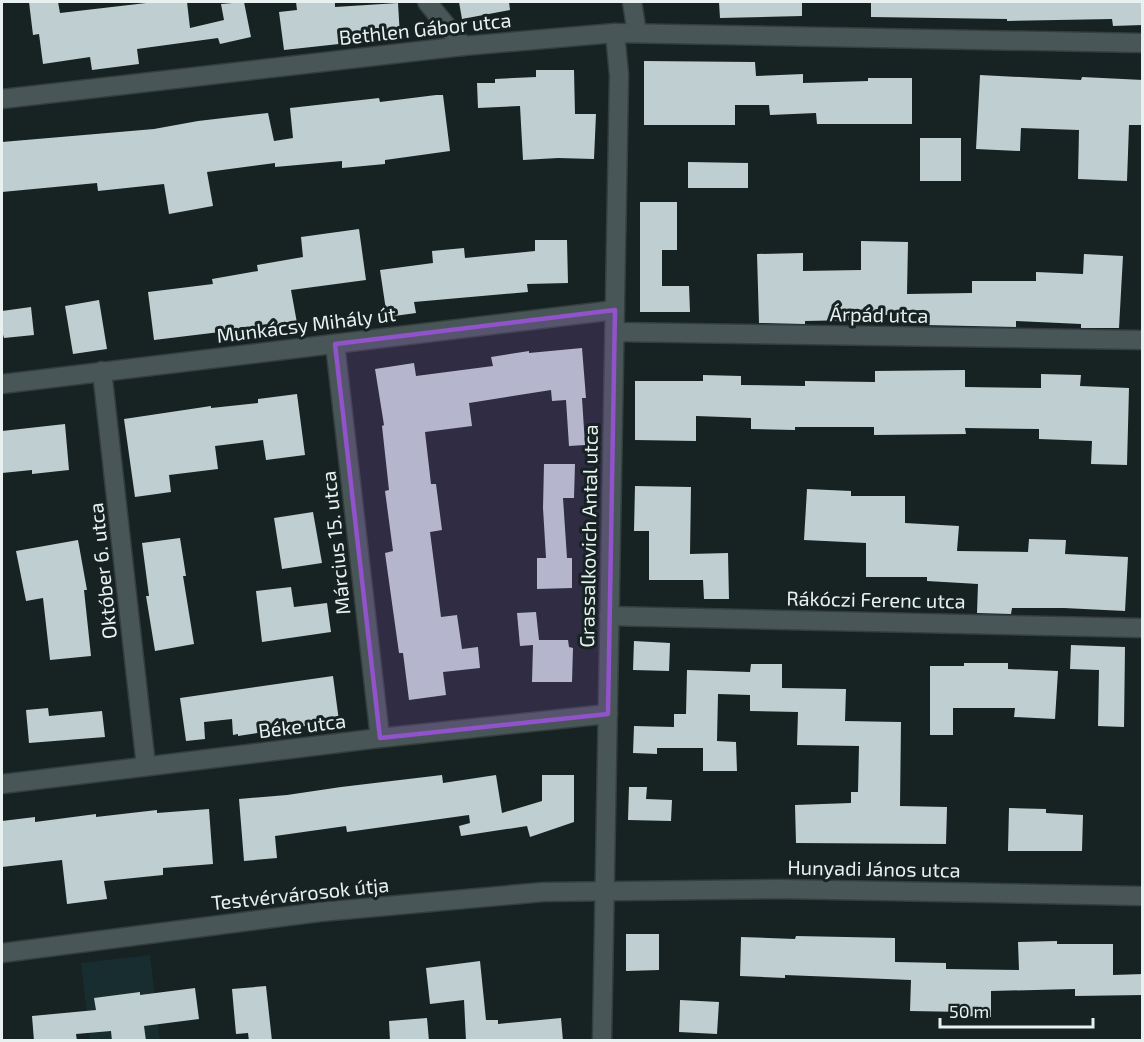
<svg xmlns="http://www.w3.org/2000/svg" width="1144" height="1042" font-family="'Exo 2',sans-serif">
<rect width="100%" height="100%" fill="#172223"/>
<polygon fill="#182d2f" points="150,955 160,1040 90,1040 81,963"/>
<g fill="#bfced0">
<polygon points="29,2 58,2 60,13 155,2 187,2 190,28 224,20 221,4 244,2 251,37 220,44 218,38 137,49 139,64 92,70 90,57 43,64 39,34 33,35"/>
<polygon points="296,2 335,2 335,7 398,3 400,37 339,41 339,44 284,50 279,12 297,10"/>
<polygon points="459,2 509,2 510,10 462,19"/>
<polygon points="719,2 802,2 802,16 720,18"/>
<polygon points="871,2 1143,2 1143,25 1113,26 1112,19 1007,21 1007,19 871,17"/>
<polygon points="644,61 755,62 756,76 803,74 803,83 868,81 868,78 912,78 912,124 817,124 816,113 770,115 769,105 735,105 735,125 644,125"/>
<polygon points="536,70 574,70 575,114 596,114 594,159 558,158 523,160 520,106 478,108 477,83 495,83 495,79 536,77"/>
<polygon points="980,75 1081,80 1082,77 1143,80 1143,125 1129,125 1127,181 1078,179 1079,130 1021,128 1020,151 976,149"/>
<polygon points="436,95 443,95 450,151 385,160 385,164 342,168 342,161 275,167 275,163 207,172 213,206 169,214 164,184 98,191 97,183 2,192 2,142 154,129 198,121 268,113 274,141 293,138 290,108 379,98 380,102"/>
<rect x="920" y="138" width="41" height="43"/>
<polygon points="688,162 748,163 748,188 688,188"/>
<polygon points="640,202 677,202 677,250 662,250 662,286 689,286 690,312 640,312"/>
<polygon points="359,229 366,280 291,290 297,323 221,334 220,332 154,340 148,292 213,284 212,279 258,271 257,265 303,257 301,237"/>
<polygon points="535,240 567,240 568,283 527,284 528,292 414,302 416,313 387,317 380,270 433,263 432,251 464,248 465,258 535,251"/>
<polygon points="861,241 908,242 907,294 972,293 972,281 1036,281 1036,272 1083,274 1084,254 1123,256 1119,328 1081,328 1081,324 1016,321 1016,327 925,325 925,316 852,314 852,320 805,321 805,324 759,323 757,254 803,253 803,271 861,270"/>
<polygon points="99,300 107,349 73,354 65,306"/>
<polygon points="31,307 34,335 4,338 2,331 2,311"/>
<polygon points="582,348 586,398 582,398 585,445 569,446 566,400 552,401 551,390 469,403 472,426 425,432 431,484 436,484 442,530 430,532 441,617 457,615 462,649 478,647 480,668 443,672 446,695 409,700 403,653 399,653 385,553 393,551 385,491 389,490 382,426 384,425 375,369 414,363 416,376 493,366 491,357 529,351 529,353"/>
<polygon points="965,370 965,387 1041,388 1041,374 1081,375 1080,386 1129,388 1127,465 1091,464 1092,441 1039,439 1039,429 965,428 966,434 874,435 874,427 795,427 795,430 751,429 751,418 696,416 696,441 635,440 635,381 703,381 703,375 741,376 741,385 805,386 805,381 875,382 875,371"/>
<polygon points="297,394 305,455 266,460 263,440 215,446 218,469 169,475 171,492 135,497 124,419 211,406 211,408 258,403 258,399"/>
<polygon points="65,424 69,470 32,474 32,470 2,473 2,431"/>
<polygon points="544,464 575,464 574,498 563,498 567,558 572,558 572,588 537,589 537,558 546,558 543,508"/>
<polygon points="635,486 691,487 690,554 728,553 729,599 704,599 703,580 649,580 649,531 634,531"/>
<polygon points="807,489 851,491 851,496 905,496 905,523 959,526 957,551 1028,552 1029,539 1066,540 1065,554 1128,557 1125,611 1064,608 1012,608 1011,614 977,613 978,584 927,581 927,577 866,577 866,543 804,540"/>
<polygon points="313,512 322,563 282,569 274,518"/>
<polygon points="180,538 186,576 183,576 194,644 155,651 146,596 149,596 142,543"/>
<polygon points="78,540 87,590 84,590 91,656 50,660 43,598 26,601 16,551"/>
<polygon points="291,587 294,607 327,603 331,632 262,642 256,591"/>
<polygon points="536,612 539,640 568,640 569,647 573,648 572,682 532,682 533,645 520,646 517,613"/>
<polygon points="634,641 670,643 669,671 633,670"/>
<polygon points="1071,645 1125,647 1124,727 1098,726 1099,670 1070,669"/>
<polygon points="964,663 1008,663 1008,669 1058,671 1055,719 1014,717 1015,708 953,708 953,735 930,735 930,666 964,666"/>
<polygon points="751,664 782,664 782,688 846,689 845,721 901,722 900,806 947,807 946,844 796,843 795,805 851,803 851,792 858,792 859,746 797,745 798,712 750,711 750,695 718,694 717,741 736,742 737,771 703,771 703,748 657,748 657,754 633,753 634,726 674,727 674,714 686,714 687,670 750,672"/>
<polygon points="333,676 339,721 238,736 238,734 233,735 232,719 204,722 205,739 186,741 180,698"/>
<polygon points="48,708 49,716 102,711 105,737 29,743 26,710"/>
<polygon points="442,775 443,783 496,775 502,813 542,801 542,775 574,775 574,822 530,837 527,826 461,836 459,826 470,823 469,815 347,832 346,826 275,836 277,858 244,861 239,799 287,795 341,787"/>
<polygon points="629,787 647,787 646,799 672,800 671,821 628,820"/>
<polygon points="1009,808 1046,809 1046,813 1083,815 1082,851 1008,851"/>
<polygon points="209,809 213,864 163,868 163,875 104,881 107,899 67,904 62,860 2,867 2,821 35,817 35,822 96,814 96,817 157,810 157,813"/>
<polygon points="626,934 659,934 659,970 626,971"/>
<polygon points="796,936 895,938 895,962 946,963 946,969 1019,970 1018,942 1057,941 1057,944 1113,944 1113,975 1143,974 1143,995 1075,996 1075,989 991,991 991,1017 965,1016 965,1012 910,1011 911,980 785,975 785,978 740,976 741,937 795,939"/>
<polygon points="480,961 486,1020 498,1020 498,1024 561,1018 563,1041 466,1041 464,1000 430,1004 426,968"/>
<polygon points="266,986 272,1041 249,1041 248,1033 236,1034 232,989"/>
<polygon points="195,988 199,1019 144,1026 146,1041 112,1041 111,1031 76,1034 77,1041 34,1041 32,1016 96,1010 94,998 140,992 140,995"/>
<polygon points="680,1000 719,1002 717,1034 679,1032"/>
<polygon points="427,1018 429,1041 390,1041 389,1021"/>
</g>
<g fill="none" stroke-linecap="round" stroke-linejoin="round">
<defs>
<g id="minor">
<polyline points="427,2 463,46"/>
<polyline points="632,2 637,33"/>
<polyline points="2,99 463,46 615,33 1142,43"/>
<polyline points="615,332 1142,340"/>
<polyline points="335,344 380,738"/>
<polyline points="102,371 146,766"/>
<polyline points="2,384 615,310"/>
<polyline points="609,616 1142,628"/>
<polyline points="2,784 380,738 608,714"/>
<polyline points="2,953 320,912 543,892 777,889 1142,896"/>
<polyline points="602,1040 619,75 615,33"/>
</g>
</defs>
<use href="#minor" stroke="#353e3f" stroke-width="21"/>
<use href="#minor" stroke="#495657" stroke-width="18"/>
</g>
<path fill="#9153c9" fill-opacity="0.2" stroke="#9153c9" stroke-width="4.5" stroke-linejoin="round" d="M615,310L608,714L380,738L335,344Z"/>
<g text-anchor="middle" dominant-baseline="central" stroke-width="6" stroke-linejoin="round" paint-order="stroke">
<g font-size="20" fill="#e8f0f0" stroke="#172223">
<text transform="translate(425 28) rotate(-6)">Bethlen Gábor utca</text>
<text transform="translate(879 314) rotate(1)">Árpád utca</text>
<text transform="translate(306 324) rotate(-7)">Munkácsy Mihály út</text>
<text transform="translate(588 536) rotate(-89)">Grassalkovich Antal utca</text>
<text transform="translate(335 543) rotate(-96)">Március 15. utca</text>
<text transform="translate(102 571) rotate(-96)">Október 6. utca</text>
<text transform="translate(876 599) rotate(1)">Rákóczi Ferenc utca</text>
<text transform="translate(302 725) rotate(-7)">Béke utca</text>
<text transform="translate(874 868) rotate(1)">Hunyadi János utca</text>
<text transform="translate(300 893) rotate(-6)">Testvérvárosok útja</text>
</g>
</g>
<rect width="1144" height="1042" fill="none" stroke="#e8f0f0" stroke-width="6"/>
<path d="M940 1018v9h153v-9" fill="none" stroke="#e8f0f0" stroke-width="3"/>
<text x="949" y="1018" font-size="18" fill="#e8f0f0" stroke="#172223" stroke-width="4.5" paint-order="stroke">50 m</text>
</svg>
